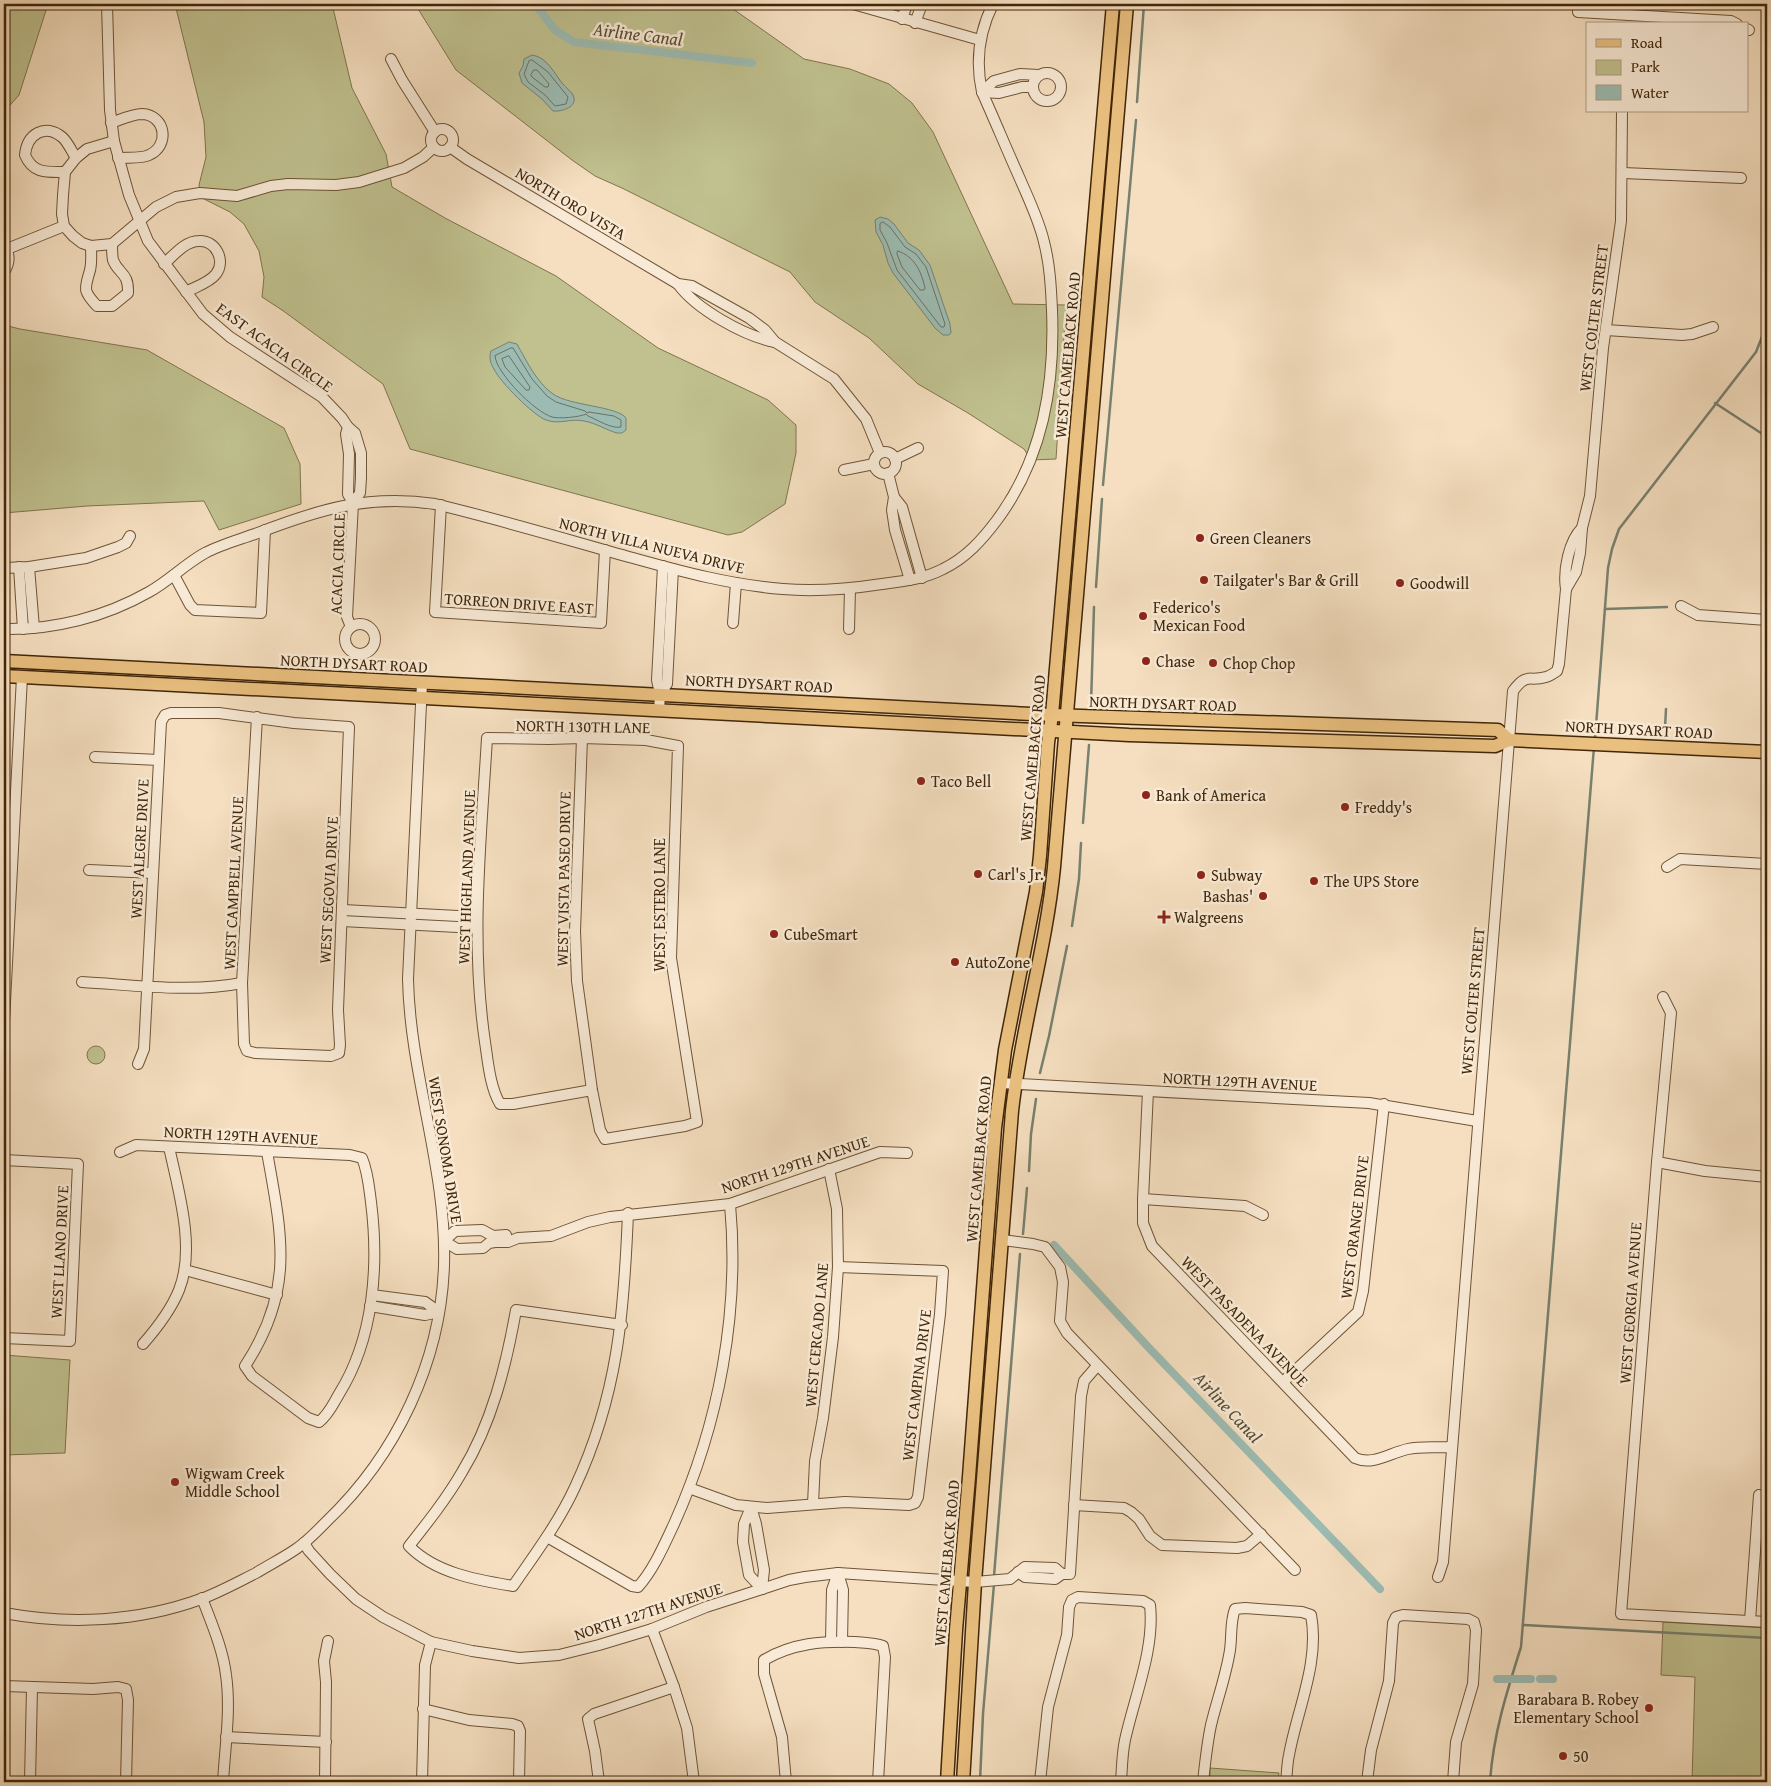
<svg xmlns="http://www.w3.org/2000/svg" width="1771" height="1786" font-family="'Gentium Book Plus',serif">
<rect width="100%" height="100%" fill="#f5dfc0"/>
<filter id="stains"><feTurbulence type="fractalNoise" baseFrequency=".004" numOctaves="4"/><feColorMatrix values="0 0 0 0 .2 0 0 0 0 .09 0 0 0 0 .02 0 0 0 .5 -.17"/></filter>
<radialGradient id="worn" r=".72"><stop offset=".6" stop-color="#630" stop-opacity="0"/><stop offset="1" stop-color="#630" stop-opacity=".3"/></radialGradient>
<g fill="#c0c18f" stroke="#81744c">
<polygon points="4,4 48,4 19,95 4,112"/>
<polygon points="175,4 342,4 333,8 352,88 386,154 392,187 445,218 556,276 658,348 768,400 796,425 796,453 785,504 742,532 728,535 410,449 383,384 282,310 262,297 264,277 259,251 244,224 230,212 202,198 199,185 206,157 204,122"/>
<polygon points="415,4 726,4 804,59 850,69 889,84 912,103 933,132 1013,304 1066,305 1056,459 1031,460 1024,449 968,413 918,384 869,338 815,302 790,272 624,189 595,176 572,160 456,70"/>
<polygon points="4,325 20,329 147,350 284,428 300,464 301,504 219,530 204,501 87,506 4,513"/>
<circle cx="96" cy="1055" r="9"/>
<polygon points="4,1355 70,1360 65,1453 4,1455"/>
<polygon points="1663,1622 1767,1628 1767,1782 1692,1782 1695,1677 1661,1675"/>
<polygon points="1210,1768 1279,1773 1278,1782 1210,1782"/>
</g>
<g fill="#9cbcb3" stroke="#78806f">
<path d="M532,55C547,57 554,73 562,83C565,87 571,91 573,95C579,107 561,112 553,111L542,99L522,83L519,73L523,66L524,59Z"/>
<polygon points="880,217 888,219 894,224 908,243 919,250 930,265 950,324 951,333 949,335 943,335 935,328 893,273 888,263 883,245 876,232 875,220"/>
<path d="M509,342L517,344C526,360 537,383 553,394C570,406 617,406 626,418V430L622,433H617C606,430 596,423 584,421C571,418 559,425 546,420C534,416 499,381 494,369C490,363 489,357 491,351Z"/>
</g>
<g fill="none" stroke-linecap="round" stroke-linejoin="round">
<g stroke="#6f715e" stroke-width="1">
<polygon points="532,60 548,72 568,97 566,104 555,106 545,95 528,82 524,74 529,61"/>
<polygon points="534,70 537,70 549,84 548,87 545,87 532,77 531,75"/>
<polygon points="883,222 890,227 905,247 916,254 926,267 945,324 944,327 941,327 897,270 887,243 880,230 880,224"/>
<path d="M898,251C915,257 921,271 925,288L924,290H920L902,267L897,254Z"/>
<path d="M511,348H513L532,379L547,396L556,402L585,411L587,413L589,412L614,416L621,420V427C611,429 598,420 588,416L586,414C580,417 559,419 552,417C535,412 496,373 495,356Z"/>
<polygon points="509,356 530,387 529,390 526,390 505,367 502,359"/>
</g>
<g stroke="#78806f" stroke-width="2.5">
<polyline points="1137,102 1144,4"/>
<polyline points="1715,403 1767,437"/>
<polyline points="1103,485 1136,120"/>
<polyline points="1096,587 1102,499"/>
<polyline points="1605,609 1667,607"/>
<polyline points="1091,704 1094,607"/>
<polyline points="1665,728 1666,709"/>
<polyline points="1595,739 1608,568 1612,549 1619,529 1756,352 1767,324"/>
<polyline points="1083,823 1089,745"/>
<polyline points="1072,926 1079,879 1081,843"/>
<polyline points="1040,1073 1049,1036 1067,946"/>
<polyline points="1029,1171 1031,1134 1036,1099"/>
<polyline points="1023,1234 1027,1188"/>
<polyline points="994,1576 1020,1254"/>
<polyline points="1523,1625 1767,1638"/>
<polyline points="980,1782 983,1714 994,1584"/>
<path d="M1490,1782C1493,1735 1507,1691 1521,1647L1594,747"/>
</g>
<g stroke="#9cbcb3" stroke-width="8">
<polyline points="535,4 555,30 574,42 752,63"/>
<polyline points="1054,1245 1150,1349 1380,1589"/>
<polyline points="1497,1679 1531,1679"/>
<polyline points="1540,1679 1553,1679"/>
</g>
<defs>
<g id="minor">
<polyline points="107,4 110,110 114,141 129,195 148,241 203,314 230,337 322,397 342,418 348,427 355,433 361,453 361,478 360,493 353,503 347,617 351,627"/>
<polyline points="853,4 980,40"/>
<polyline points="1579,4 1578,12 1731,21 1737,24"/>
<polyline points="902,19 907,4"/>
<polyline points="915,23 922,4"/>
<polyline points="1747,29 1749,30"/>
<polyline points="391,59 402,80 435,132"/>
<circle cx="1047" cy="87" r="14"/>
<polyline points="982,92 994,81 1020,74 1039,75"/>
<polyline points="982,92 999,93 1022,87 1033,87"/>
<path d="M111,123C120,120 132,114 142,114C166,115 170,146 149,155C141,159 127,157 118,158"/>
<circle cx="442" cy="140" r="11"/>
<polyline points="114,141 87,149 76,158 65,172 63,195 62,214 64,226 73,236 82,243 91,246 112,244 156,207 176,197 200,193 237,196 271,186 288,184 336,185 359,182 404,168 423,157 434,147"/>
<polyline points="450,147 467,159 678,284 692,286 749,318 765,330 775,342 834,379 866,419 880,453"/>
<path d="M65,172C47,172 33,174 25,155C27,134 45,123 62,137C68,142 72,152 76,158"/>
<polyline points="1623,173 1741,178"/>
<path d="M4,245C10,254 10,263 4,272"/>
<path d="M91,246C91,253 92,263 90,270C85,289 82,290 97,306H112L128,293C129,272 118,274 113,260C112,255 112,249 112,244"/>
<polyline points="7,249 64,226"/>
<path d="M164,264C174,255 185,241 199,241C216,240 226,261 216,274C209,283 195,287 186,292"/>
<path d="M678,284C696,309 744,336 775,342"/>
<polyline points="1606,330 1682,335 1692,334 1713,327"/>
<polyline points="348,427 346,434 349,454 348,494 353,503"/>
<circle cx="885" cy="463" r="11"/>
<polyline points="895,459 918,448"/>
<polyline points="844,470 874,464"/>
<polyline points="888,473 894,497 892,510 895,530 910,580"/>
<polyline points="894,497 902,507 922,578"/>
<polyline points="441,505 435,612 601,623 605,550"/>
<polyline points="19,567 23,629"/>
<polyline points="29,567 34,628"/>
<polyline points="4,568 29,567 86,558 118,547 126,543 130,536"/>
<polyline points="174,575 190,605 195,610 261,613 265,530"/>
<polyline points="1566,589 1576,572 1580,553 1582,528 1590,496 1603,348 1621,221 1622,111"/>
<polyline points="1681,606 1698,615 1767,620"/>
<polyline points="733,623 736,583"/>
<circle cx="360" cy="639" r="15"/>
<path d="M4,629C54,630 105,617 149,592C169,581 185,564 205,553C220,545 238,540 255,534C317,510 367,494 435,504C502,520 568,540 633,558C683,572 732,585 783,589C816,592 849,589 882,584C904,581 924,579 943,569C966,558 982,540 997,520C1043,458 1055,385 1052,310C1051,288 1050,265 1044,242C1039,220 1029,200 1020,179C1007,150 995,121 982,92C975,60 979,32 993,4"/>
<polyline points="849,629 850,589"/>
<polyline points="660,694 667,684 673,569"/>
<polyline points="659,711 660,694 657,680 663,566"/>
<path d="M582,738L575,931L577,981L592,1090L600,1130L605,1139L685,1126L697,1122L671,958L678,746L646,740L582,738L549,739L487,738C481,840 470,940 485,1042C488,1062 490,1087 500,1104H513L592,1090"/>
<polyline points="95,757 159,760"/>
<polyline points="1667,867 1680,859 1767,864"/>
<polyline points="89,870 153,873"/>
<polyline points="343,910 477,917"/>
<polyline points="342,921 477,928"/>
<path d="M82,982C135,985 190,993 242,983"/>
<polyline points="1663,997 1671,1013 1657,1162 1621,1614 1767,1622"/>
<polyline points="4,1021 22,677"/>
<polyline points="138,1064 144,1049 161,722 165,715 171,713 219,713 294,723 349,727 338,1010 340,1045 339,1053 331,1056 255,1053 247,1051 244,1044 242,983 257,717"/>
<polyline points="1000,1083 1369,1103 1477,1121"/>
<path d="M1148,1091L1143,1199V1223L1152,1246L1355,1458C1373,1466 1389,1453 1408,1449C1421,1446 1437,1448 1451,1447"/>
<path d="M120,1152L136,1145L350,1155L362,1158C368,1172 369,1187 371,1202C379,1266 374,1338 339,1394C333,1404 329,1414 319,1422L308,1418L252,1376L245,1366C295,1290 282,1236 267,1152"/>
<polyline points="4,1160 78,1164 70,1341 4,1338"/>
<polyline points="1657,1162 1705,1171 1767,1177"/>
<polyline points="1143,1199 1245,1206 1263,1215"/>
<polyline points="1003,1240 1033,1244 1045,1247 1060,1267 1063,1282 1060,1321 1067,1333 1295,1570"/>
<polyline points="444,1241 457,1249 483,1248 489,1243 495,1242 508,1242 518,1238 551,1236 588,1222 610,1217 730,1204 880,1152 907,1153"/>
<polyline points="444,1241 455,1231 482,1230 493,1236 506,1235"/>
<polyline points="185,1270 277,1295"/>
<polyline points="372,1295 425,1302 439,1312"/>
<polyline points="370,1306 425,1315 439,1312"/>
<path d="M622,1325L516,1310C506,1366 492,1423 462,1472C447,1498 428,1522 409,1546C435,1573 477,1580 513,1586C535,1554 559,1522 575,1487C618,1395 624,1313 628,1213"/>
<path d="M143,1344C157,1328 171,1310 179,1290C196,1248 178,1189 169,1147"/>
<polyline points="1283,1382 1358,1312 1363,1291 1384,1104"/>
<polyline points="689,1488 736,1505 767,1508 845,1502 909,1505 915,1503 918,1497 940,1314 943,1271 838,1267"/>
<polyline points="813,1504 815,1461 823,1418 833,1337 838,1267 837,1209 829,1169"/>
<polyline points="1074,1505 1124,1508 1131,1512 1139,1519 1150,1536 1162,1545 1237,1548 1247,1546 1261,1534"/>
<polyline points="751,1507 744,1524 743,1542 749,1575 762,1589"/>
<polyline points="751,1507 756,1524 764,1570 762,1589"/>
<path d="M547,1537L632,1586L638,1587C654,1569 664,1545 674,1524C719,1424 740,1312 730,1204"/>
<polyline points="304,1543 309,1551 330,1574 356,1599 383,1617 431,1642 472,1651 519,1658 559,1655 599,1645 652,1629 706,1607 762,1589 789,1580 805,1577 838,1573 975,1582 1010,1579 1025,1567 1055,1568 1062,1574 1070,1574 1081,1396 1084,1381 1097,1366"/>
<polyline points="1018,1572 1025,1577 1055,1579 1062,1574"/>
<polyline points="838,1573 843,1590 842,1642"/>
<path d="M1438,1577L1443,1562L1513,691C1527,672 1529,682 1546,677C1550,676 1554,673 1557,671L1559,664L1566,589C1563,570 1569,541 1582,528"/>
<path d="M202,1598C211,1622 223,1649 226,1675C231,1710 225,1747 223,1782"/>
<path d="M4,1613C69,1625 138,1622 201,1599C220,1592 238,1582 256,1573C269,1565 283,1558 296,1549C308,1541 317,1531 327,1521C396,1455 441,1362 444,1265C447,1169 410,1076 408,979L422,683"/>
<polyline points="1750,1621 1759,1495"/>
<polyline points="652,1629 674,1687 687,1728 694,1782"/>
<polyline points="831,1642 832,1590 838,1573"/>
<polyline points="4,1686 93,1689 118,1687 126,1689 128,1700 126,1782"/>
<polyline points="423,1709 469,1720 512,1724 518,1726 520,1731 519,1782"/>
<polyline points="226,1737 326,1742"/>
<polyline points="30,1782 32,1688"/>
<polyline points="325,1782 326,1682 324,1661 328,1641"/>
<polyline points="422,1782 425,1665 431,1642"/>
<polyline points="599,1782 595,1751 588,1719 594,1714 674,1687"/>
<path d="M786,1782L782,1737L764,1674V1660C793,1643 822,1641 855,1642C865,1643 874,1643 883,1646L885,1657L878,1782"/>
<path d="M1040,1782L1048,1707L1067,1635L1069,1607L1072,1600L1078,1597L1143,1601L1150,1605C1155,1649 1134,1698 1125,1740C1122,1754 1122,1768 1121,1782"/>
<path d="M1203,1782C1205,1763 1207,1744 1211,1725C1217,1700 1226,1676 1230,1650C1232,1636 1230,1622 1235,1609L1245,1608L1302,1612L1311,1615C1320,1662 1297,1710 1289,1755C1287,1764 1287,1773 1286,1782"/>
<polyline points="1367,1782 1371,1750 1389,1681 1393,1623 1396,1617 1403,1615 1468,1619 1474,1622 1476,1630 1473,1684 1456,1742 1453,1782"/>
</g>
<g id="major">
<polyline points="4,661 1052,715 1498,730 1509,740"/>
<polyline points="4,676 1129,735 1495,746 1509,740 1767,752"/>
<polyline points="947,1782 956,1630 969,1477 995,1128 1005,1050 1036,892 1040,856 1048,743 1052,715 1113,4"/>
<path d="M963,1782L975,1582L1012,1111C1021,1029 1046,949 1054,867L1127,4"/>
</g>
</defs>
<use href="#minor" stroke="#6f5436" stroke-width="12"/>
<use href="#major" stroke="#422608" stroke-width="15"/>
<use href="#minor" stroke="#f8ead6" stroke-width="10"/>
<use href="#major" stroke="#eac080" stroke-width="12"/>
</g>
<g fill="#8f2418" stroke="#f8ead6" stroke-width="2">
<circle cx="1200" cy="538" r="5"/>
<circle cx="1204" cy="580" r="5"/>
<circle cx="1400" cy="583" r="5"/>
<circle cx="1143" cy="616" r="5"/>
<circle cx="1146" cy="661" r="5"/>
<circle cx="1213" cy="663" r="5"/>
<circle cx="921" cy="781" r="5"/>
<circle cx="1146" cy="795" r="5"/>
<circle cx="1345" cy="807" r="5"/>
<circle cx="978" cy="874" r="5"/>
<circle cx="1201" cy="875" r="5"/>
<circle cx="1314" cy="881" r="5"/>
<circle cx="1263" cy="896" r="5"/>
<path d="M1161.5 909.5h5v5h5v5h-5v5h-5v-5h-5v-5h5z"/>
<circle cx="774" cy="934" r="5"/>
<circle cx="955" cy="962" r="5"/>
<circle cx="175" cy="1482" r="5"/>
<circle cx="1649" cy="1708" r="5"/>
<circle cx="1563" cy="1756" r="5"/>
</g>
<g text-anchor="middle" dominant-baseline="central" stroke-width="5" stroke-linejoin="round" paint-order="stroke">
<g font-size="16" fill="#422608" stroke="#f8ead6">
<text transform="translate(571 203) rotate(31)">NORTH ORO VISTA</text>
<text transform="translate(1593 318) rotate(-83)">WEST COLTER STREET</text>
<text transform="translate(275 347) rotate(36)">EAST ACACIA CIRCLE</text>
<text transform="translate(1067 355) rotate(-85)">WEST CAMELBACK ROAD</text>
<text transform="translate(652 545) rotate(14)">NORTH VILLA NUEVA DRIVE</text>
<text transform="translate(337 564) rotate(-88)">ACACIA CIRCLE</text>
<text transform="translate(519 603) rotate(4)">TORREON DRIVE EAST</text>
<text transform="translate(354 663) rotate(3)">NORTH DYSART ROAD</text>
<text transform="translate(759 683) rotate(3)">NORTH DYSART ROAD</text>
<text transform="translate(1163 703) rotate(2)">NORTH DYSART ROAD</text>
<text transform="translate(583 726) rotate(1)">NORTH 130TH LANE</text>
<text transform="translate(1639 729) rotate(3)">NORTH DYSART ROAD</text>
<text transform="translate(1032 758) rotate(-85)">WEST CAMELBACK ROAD</text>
<text transform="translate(139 849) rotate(-87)">WEST ALEGRE DRIVE</text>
<text transform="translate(466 877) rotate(-88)">WEST HIGHLAND AVENUE</text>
<text transform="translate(563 879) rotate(-89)">WEST VISTA PASEO DRIVE</text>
<text transform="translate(233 883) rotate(-87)">WEST CAMPBELL AVENUE</text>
<text transform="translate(328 890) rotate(-87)">WEST SEGOVIA DRIVE</text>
<text transform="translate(659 905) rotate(-90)">WEST ESTERO LANE</text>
<text transform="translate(1472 1001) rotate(-85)">WEST COLTER STREET</text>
<text transform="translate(1240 1081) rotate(3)">NORTH 129TH AVENUE</text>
<text transform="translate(241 1135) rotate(3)">NORTH 129TH AVENUE</text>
<text transform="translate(446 1150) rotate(81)">WEST SONOMA DRIVE</text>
<text transform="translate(978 1159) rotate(-85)">WEST CAMELBACK ROAD</text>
<text transform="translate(795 1164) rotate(-18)">NORTH 129TH AVENUE</text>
<text transform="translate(1354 1227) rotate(-83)">WEST ORANGE DRIVE</text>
<text transform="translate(59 1252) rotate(-87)">WEST LLANO DRIVE</text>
<text transform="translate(1630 1303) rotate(-86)">WEST GEORGIA AVENUE</text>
<text transform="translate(1245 1321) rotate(46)">WEST PASADENA AVENUE</text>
<text transform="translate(816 1335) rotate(-85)">WEST CERCADO LANE</text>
<text transform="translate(916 1385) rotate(-83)">WEST CAMPINA DRIVE</text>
<text transform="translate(946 1563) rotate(-85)">WEST CAMELBACK ROAD</text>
<text transform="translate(648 1611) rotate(-18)">NORTH 127TH AVENUE</text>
</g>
<g font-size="16" fill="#422608" stroke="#f8ead6" text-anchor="start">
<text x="1210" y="538">Green Cleaners</text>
<text x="1214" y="580">Tailgater's Bar &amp; Grill</text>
<text x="1410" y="583">Goodwill</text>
<text x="1153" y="607">Federico's<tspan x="1153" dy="18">Mexican Food</tspan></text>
<text x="1156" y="661">Chase</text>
<text x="1223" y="663">Chop Chop</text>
<text x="931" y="781">Taco Bell</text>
<text x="1156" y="795">Bank of America</text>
<text x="1355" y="807">Freddy's</text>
<text x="988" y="874">Carl's Jr.</text>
<text x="1211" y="875">Subway</text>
<text x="1324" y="881">The UPS Store</text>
<text x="1253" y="896" text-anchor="end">Bashas'</text>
<text x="1174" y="917">Walgreens</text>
<text x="784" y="934">CubeSmart</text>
<text x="965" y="962">AutoZone</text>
<text x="185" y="1473">Wigwam Creek<tspan x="185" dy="18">Middle School</tspan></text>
<text x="1639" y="1699" text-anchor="end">Barabara B. Robey<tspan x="1639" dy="18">Elementary School</tspan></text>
<text x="1573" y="1756">50</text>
</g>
<g font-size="18" font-style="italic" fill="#584c33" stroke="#f8ead6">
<text transform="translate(638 34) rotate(7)">Airline Canal</text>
<text transform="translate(1228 1407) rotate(47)">Airline Canal</text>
</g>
</g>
<rect width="1771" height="1786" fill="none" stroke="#f5dfc0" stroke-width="20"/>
<rect x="5" y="5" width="1761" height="1776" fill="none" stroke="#422608" stroke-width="2.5"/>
<rect x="10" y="10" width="1751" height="1766" fill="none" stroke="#422608"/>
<rect x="1586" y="22" width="162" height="90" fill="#f8ead6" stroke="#af9c84"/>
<rect x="1596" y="39" width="25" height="8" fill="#eac080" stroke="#af9c84"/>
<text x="1631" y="48" font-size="15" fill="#422608">Road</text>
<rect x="1596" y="60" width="25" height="15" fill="#c0c18f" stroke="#af9c84"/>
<text x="1631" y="72" font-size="15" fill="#422608">Park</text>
<rect x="1596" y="85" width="25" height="15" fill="#9cbcb3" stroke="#af9c84"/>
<text x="1631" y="98" font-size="15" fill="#422608">Water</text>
<rect width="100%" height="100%" filter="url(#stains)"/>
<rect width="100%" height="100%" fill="url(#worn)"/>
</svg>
